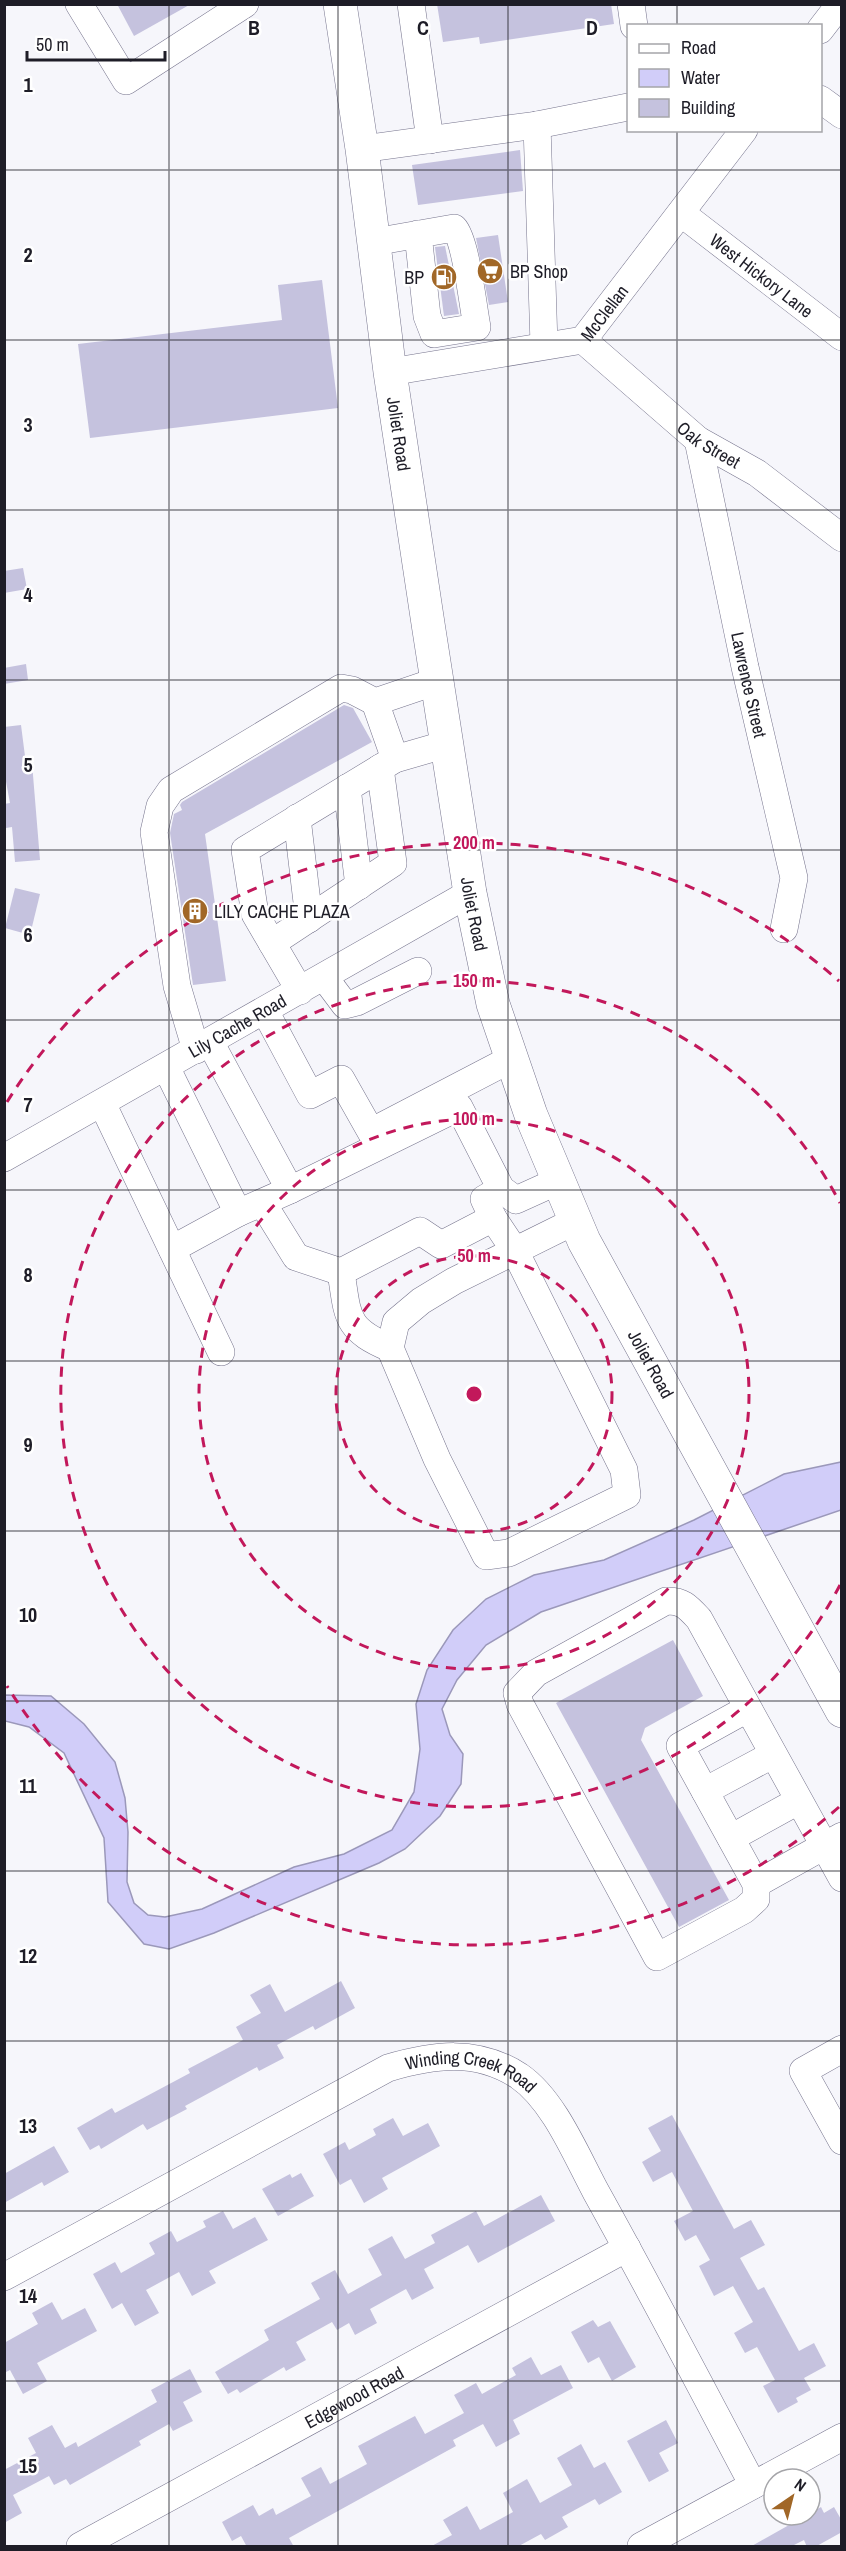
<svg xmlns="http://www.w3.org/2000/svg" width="846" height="2551" font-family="'Archivo Narrow',sans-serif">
<rect width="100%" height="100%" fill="#f6f6fb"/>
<polygon fill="#d1cdf9" stroke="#9b98ba" stroke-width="1.5" points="841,1462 841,1510 541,1612 486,1645 457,1680 442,1709 450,1735 463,1754 461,1784 440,1816 405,1849 379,1863 214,1933 169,1949 144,1944 108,1902 104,1838 64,1753 29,1727 5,1721 5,1695 51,1696 84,1724 115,1762 125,1798 128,1832 127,1882 134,1903 148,1915 165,1917 202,1909 294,1867 344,1854 392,1830 414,1792 420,1749 416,1704 427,1670 453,1630 486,1599 534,1575 604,1560 694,1520 784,1474"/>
<g fill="#c5c2de">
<polygon points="117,4 191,4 134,36"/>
<polygon points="437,4 611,4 614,24 480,44 479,37 443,42"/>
<polygon points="520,150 523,191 418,205 412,165"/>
<polygon points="498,235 508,302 489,305 476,238"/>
<polygon points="445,246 459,314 444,316 435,247"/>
<polygon points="322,280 338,408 90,438 78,344 282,320 278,285"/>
<polygon points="23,568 27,589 4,593 4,571"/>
<polygon points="26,664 28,680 4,684 4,668"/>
<polygon points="344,705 353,708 372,742 205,834 226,981 193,985 170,833 174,814 182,810 180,805 182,802"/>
<polygon points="21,725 26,764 32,763 40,860 15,862 12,827 6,828 4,810 4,804 10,803 4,771 4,727"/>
<polygon points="15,888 40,894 30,935 5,928"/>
<polygon points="673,1640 703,1696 645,1728 641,1740 729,1900 679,1927 556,1703"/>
<polygon points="341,1981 355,2008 315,2030 313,2026 277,2045 284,2058 259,2071 257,2067 185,2106 187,2109 147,2130 143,2124 101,2149 99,2145 90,2150 77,2128 112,2108 115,2113 190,2073 188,2069 243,2040 236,2027 261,2013 250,1995 270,1984 285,2012"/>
<polygon points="672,2115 734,2229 751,2220 765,2245 740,2258 758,2290 764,2287 799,2351 814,2343 826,2366 804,2378 811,2390 796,2398 798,2402 778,2413 763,2386 775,2380 757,2347 745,2353 734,2333 753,2322 733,2286 714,2296 699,2266 710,2260 696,2235 685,2241 674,2221 693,2211 672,2172 653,2182 642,2162 661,2151 648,2128"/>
<polygon points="393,2118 403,2136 428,2123 440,2146 382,2178 388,2189 364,2203 351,2179 340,2185 323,2154 345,2142 349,2150 376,2135 373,2129"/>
<polygon points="54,2146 69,2172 44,2186 42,2182 4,2203 4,2174"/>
<polygon points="301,2173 314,2196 278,2216 262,2189 290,2174 292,2178"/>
<polygon points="541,2195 555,2221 478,2263 468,2245 424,2269 434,2288 412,2300 406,2289 370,2309 377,2323 355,2335 349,2323 337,2330 332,2322 296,2342 306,2360 286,2371 284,2367 240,2393 237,2389 228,2394 215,2372 269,2340 264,2330 320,2299 311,2283 335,2270 348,2294 382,2275 368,2249 392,2236 405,2259 435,2243 431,2235 476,2211 484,2226"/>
<polygon points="223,2211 233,2229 255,2217 268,2240 209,2271 216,2283 192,2296 179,2272 146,2290 159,2313 135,2326 122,2303 112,2309 93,2274 115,2262 121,2273 155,2254 149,2243 171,2231 177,2242 206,2227 203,2221"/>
<polygon points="52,2302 62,2320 85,2308 97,2331 37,2363 47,2381 23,2394 10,2370 4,2373 4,2343 38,2324 32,2313"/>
<polygon points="593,2320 598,2327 610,2321 636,2367 612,2381 599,2357 588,2363 571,2332"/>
<polygon points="531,2357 541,2375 561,2365 573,2388 513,2420 520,2434 496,2447 483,2424 453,2440 456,2446 289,2538 294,2547 247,2547 241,2536 232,2541 222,2522 253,2505 259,2516 273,2508 276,2515 311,2496 301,2478 321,2467 330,2484 367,2464 358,2446 415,2416 425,2434 464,2413 454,2395 476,2383 482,2394 516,2375 512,2368"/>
<polygon points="190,2369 202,2392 183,2402 193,2421 173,2431 169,2424 139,2441 141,2445 70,2485 66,2479 54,2485 49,2476 13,2495 22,2513 4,2523 4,2470 36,2453 28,2438 52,2425 65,2448 76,2442 78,2447 157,2402 151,2390"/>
<polygon points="666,2420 678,2443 659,2453 669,2471 649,2482 627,2441"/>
<polygon points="581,2444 594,2468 605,2462 622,2492 599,2505 595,2499 562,2517 568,2527 545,2540 541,2534 517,2547 430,2547 452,2535 443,2520 467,2506 480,2530 513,2512 503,2493 527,2479 540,2503 572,2485 557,2458"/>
<polygon points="821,2507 824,2513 834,2507 842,2521 842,2532 815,2547 807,2547 804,2540 790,2547 750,2547"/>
</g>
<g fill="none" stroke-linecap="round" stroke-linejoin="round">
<defs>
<g id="minor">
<polyline points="79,4 126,81 245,4"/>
<polyline points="411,4 430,140"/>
<polyline points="631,4 634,26"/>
<polyline points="820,30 840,4"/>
<polyline points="820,99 842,115"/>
<polyline points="537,125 544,345"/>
<polyline points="362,149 537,125 628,107"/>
<path id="s1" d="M681,213L842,337"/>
<path d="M374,242L454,228C466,240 473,307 477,327L434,334L427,316L418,234"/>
<path id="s2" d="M583,340L698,440L757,473L842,538"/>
<path id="s3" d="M390,372L583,340L744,130"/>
<path id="s4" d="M698,440L745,667L794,878L784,929"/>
<polyline points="375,702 395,759"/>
<polyline points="347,788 359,886"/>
<polyline points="297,818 309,919"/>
<polyline points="272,943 393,863 380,768"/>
<polyline points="324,977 345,1005 357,1002 418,971"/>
<polyline points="300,991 255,914 245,850 395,759 447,744"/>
<polyline points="265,1011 310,1095 341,1079 371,1132 511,1059"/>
<polyline points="196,1050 177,986 154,832 160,806 171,790 341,688 352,690 375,702 437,681"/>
<polyline points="166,1067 238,1213"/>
<polyline points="102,1103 221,1352"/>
<path id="s5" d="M4,1158L470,893"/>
<polyline points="501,1189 516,1200 558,1181"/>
<polyline points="263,1204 296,1257 341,1272 420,1231 441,1245 493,1218 484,1199 501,1189 459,1107 290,1190"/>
<polyline points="493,1218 515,1251 624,1470 627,1495 509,1553 486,1556 437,1459 390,1348 396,1322 421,1301 454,1281 575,1221"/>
<polyline points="172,1249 238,1213 290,1190 210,1042"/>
<path d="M341,1272C348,1317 345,1329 390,1348"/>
<path d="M747,1709L680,1746L756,1884V1899L744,1910L657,1957L520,1704L517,1693L536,1673L666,1601C682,1600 688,1607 699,1619L842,1878"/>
<polyline points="705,1791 772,1755"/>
<polyline points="731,1838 798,1801"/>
<polyline points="756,1884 842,1836"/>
<polyline points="842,2049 803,2071 842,2141"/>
<path id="s6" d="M4,2277L388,2068C433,2055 476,2048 519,2076C554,2100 576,2155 596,2192C650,2289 701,2387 753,2485"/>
<path id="s7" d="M80,2546L627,2248"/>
<polyline points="641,2546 842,2437"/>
</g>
<g id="major">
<path id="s8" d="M340,4L362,149L390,372L429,630L470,893L493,1004L531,1115L584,1241L842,1711"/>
</g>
</defs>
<use href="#minor" stroke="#76748d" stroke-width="28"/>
<use href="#major" stroke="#76748d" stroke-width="34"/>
<use href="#minor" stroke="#fff" stroke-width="27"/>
<use href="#major" stroke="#fff" stroke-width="33"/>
</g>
<path fill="none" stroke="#1e1d27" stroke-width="1.5" stroke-opacity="0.55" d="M169,4V2546M338,4V2546M508,4V2546M677,4V26M677,130V2546M4,170H842M4,340H842M4,510H842M4,680H842M4,850H842M4,1020H842M4,1190H842M4,1361H842M4,1531H842M4,1701H842M4,1871H842M4,2041H842M4,2211H842M4,2381H842"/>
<g fill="none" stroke="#c2185b" stroke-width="3" stroke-dasharray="10 8">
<circle cx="474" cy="1394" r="138"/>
<circle cx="474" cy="1394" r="275"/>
<path d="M840 1585A413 413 0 1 1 840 1203"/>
<path d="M839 1807A551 551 0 0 1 7 1686M7 1102A551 551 0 0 1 839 981"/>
</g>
<defs>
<symbol id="supermarket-disc" viewBox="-11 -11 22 22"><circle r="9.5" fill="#a16727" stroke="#fff"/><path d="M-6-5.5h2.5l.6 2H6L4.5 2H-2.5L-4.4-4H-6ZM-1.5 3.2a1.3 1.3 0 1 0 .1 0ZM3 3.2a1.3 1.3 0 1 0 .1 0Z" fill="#fff"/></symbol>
<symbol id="fuel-disc" viewBox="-11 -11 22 22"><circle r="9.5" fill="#a16727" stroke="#fff"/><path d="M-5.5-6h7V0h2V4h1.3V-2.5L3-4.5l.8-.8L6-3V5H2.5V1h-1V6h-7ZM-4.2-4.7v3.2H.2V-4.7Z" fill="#fff"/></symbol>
<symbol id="building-disc" viewBox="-11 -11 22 22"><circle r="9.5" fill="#a16727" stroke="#fff"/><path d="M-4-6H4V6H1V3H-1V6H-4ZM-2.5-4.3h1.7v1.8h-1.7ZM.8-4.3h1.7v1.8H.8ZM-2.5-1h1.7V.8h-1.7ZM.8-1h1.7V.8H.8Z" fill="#fff"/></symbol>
</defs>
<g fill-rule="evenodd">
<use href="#supermarket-disc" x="475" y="256" width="30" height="30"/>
<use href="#fuel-disc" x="429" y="262" width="30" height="30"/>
<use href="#building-disc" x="180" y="896" width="30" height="30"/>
</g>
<g text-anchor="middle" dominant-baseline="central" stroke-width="5" stroke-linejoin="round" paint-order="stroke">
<g font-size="18" fill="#1e1d27" stroke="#fff" text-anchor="start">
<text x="510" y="271">BP Shop</text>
<text x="424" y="277" text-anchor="end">BP</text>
<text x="214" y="911">LILY CACHE PLAZA</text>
</g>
<g font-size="18" fill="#1e1d27" stroke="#fff">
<text stroke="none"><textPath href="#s1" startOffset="102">West Hickory Lane</textPath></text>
<text stroke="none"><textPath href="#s3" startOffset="230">McClellan</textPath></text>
<text stroke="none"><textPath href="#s8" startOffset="434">Joliet Road</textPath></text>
<text stroke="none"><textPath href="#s2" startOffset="164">Oak Street</textPath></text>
<text stroke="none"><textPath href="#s4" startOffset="250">Lawrence Street</textPath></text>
<text stroke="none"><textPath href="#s8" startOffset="920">Joliet Road</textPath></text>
<text stroke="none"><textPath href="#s5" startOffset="268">Lily Cache Road</textPath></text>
<text stroke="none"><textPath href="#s8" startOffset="1406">Joliet Road</textPath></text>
<text stroke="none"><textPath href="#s6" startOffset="524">Winding Creek Road</textPath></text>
<text stroke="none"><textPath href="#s7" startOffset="312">Edgewood Road</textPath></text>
</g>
</g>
<g font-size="20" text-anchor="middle" font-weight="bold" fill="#1e1d27" stroke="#fff" stroke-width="5" stroke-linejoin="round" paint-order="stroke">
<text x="254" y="35">B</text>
<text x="423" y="35">C</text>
<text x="592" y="35">D</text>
<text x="28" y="92">1</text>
<text x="28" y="262">2</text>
<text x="28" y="432">3</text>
<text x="28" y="602">4</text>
<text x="28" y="772">5</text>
<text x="28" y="942">6</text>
<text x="28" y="1112">7</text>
<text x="28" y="1282">8</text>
<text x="28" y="1452">9</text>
<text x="28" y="1622">10</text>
<text x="28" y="1793">11</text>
<text x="28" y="1963">12</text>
<text x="28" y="2133">13</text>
<text x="28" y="2303">14</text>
<text x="28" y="2473">15</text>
</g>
<circle cx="474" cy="1394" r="9" fill="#c2185b" stroke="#fff" stroke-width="3"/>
<g font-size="18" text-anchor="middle" font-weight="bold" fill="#c2185b" stroke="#fff" stroke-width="5" stroke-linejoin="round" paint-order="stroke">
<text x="474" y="849">200 m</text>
<text x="474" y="987">150 m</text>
<text x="474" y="1125">100 m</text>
<text x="474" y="1262">50 m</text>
</g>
<rect width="846" height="2551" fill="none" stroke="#1e1d27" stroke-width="12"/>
<rect x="627" y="24" width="195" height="108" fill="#ffffff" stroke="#a5a5a9" stroke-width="1.5"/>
<rect x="639" y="44" width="30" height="9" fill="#ffffff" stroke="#a5a5a9" stroke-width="1.5"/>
<text x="681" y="54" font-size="18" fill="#1e1d27">Road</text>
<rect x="639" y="69" width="30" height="18" fill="#d1cdf9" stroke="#a5a5a9" stroke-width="1.5"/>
<text x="681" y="84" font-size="18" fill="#1e1d27">Water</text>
<rect x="639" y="99" width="30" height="18" fill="#c5c2de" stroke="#a5a5a9" stroke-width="1.5"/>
<text x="681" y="114" font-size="18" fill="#1e1d27">Building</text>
<g transform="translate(792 2497) rotate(35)"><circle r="28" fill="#ffffff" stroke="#a5a5a9" stroke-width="1.5"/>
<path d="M0-4.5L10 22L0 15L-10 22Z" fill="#a16727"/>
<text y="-9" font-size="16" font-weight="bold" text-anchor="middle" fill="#1e1d27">N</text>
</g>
<path d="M27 51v9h138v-9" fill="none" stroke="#1e1d27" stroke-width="3"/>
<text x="36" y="51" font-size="18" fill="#1e1d27" stroke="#ffffff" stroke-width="4.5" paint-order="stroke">50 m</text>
</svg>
